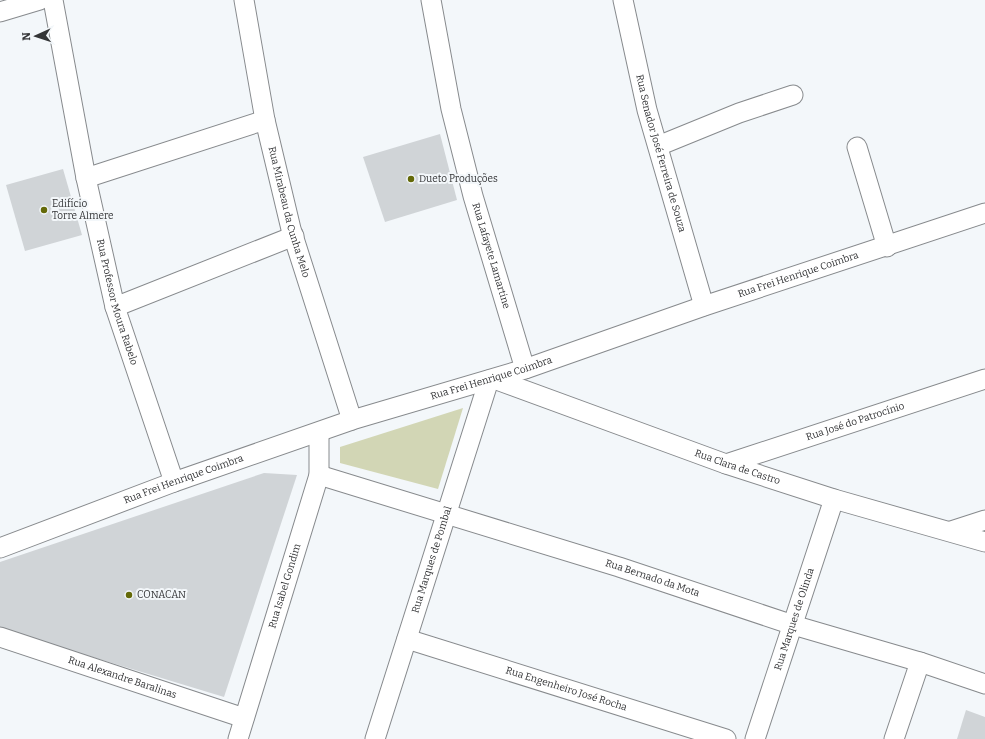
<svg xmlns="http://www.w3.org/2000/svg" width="985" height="739" font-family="Bitter,serif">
<rect width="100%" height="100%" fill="#f3f7fa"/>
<polygon fill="#d2d6b5" points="463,408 438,489 340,463 340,447"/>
<g fill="#d0d4d7">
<polygon points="440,134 457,200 385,222 363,157"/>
<polygon points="63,169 82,235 25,251 6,185"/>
<polygon points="264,473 297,475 224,697 0,629 0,562"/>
<polygon points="966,710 985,717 985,739 957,739"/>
</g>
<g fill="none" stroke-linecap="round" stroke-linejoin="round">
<defs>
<g id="street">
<path id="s1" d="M53,0L86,178L115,307L174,482"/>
<path id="s2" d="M244,0L265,120L291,229L352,420"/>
<path id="s3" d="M431,0L451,109L473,196L525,369"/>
<path id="s4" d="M623,0L647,110L704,306"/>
<polyline points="0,12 40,0"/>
<polyline points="658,146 739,113 793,95"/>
<polyline points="857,147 887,247"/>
<polyline points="86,178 265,120"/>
<polyline points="115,307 294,236"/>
<path id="s5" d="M494,379L726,464L834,499L985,542"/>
<path id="s6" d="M726,464L985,379"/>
<path id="s7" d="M319,475L619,567L793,625L920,662L985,684"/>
<polyline points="951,531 985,520"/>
<path id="s8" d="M0,548L174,482L352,420L525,369L704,306L985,213"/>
<path id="s9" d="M0,637L244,718"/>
<path id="s10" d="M407,639L726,739"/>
<path id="s11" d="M238,739L319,475V432"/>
<path id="s12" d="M375,739L489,380"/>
<path id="s13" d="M755,739L834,499"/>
<polyline points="894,739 920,662"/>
</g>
</defs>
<use href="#street" stroke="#878a8d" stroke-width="21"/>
<use href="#street" stroke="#fff" stroke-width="19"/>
</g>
<g fill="#646908" stroke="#f3f7fa" stroke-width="1.5">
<circle cx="411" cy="179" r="4"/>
<circle cx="44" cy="210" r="4"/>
<circle cx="129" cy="595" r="4"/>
</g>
<g text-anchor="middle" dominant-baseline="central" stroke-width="4" stroke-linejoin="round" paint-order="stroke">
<g font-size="10" fill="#343537" stroke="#f3f7fa">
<text stroke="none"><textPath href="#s4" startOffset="158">Rua Senador José Ferreira de Souza</textPath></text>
<text stroke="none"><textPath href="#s2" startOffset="217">Rua Mirabeau da Cunha Melo</textPath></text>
<text stroke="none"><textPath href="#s3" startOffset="263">Rua Lafayete Lamartine</textPath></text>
<text stroke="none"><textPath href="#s8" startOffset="844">Rua Frei Henrique Coimbra</textPath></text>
<text stroke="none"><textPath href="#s1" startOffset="309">Rua Professor Moura Rabelo</textPath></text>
<text stroke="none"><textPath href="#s8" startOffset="520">Rua Frei Henrique Coimbra</textPath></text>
<text stroke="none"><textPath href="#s6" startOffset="136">Rua José do Patrocínio</textPath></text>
<text stroke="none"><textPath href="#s5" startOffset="259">Rua Clara de Castro</textPath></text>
<text stroke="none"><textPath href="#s8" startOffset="196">Rua Frei Henrique Coimbra</textPath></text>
<text stroke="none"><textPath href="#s12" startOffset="188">Rua Marques de Pombal</textPath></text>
<text stroke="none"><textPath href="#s7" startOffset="349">Rua Bernado da Mota</textPath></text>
<text stroke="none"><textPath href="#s11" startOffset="160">Rua Isabel Gondim</textPath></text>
<text stroke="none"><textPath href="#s13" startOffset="126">Rua Marques de Olinda</textPath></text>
<text stroke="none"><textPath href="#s9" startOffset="129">Rua Alexandre Baralinas</textPath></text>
<text stroke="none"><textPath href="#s10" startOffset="167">Rua Engenheiro José Rocha</textPath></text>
</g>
<g font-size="10" fill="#343537" stroke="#f3f7fa" text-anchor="start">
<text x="419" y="179">Dueto Produções</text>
<text x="52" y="204">Edifício<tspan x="52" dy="12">Torre Almere</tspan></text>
<text x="137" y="595">CONACAN</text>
</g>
</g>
<g transform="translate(36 36) rotate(267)" stroke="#f3f7fa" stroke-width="3" paint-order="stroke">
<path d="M0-3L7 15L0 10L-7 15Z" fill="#343537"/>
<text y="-6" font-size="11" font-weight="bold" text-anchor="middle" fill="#343537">N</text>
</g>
</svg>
